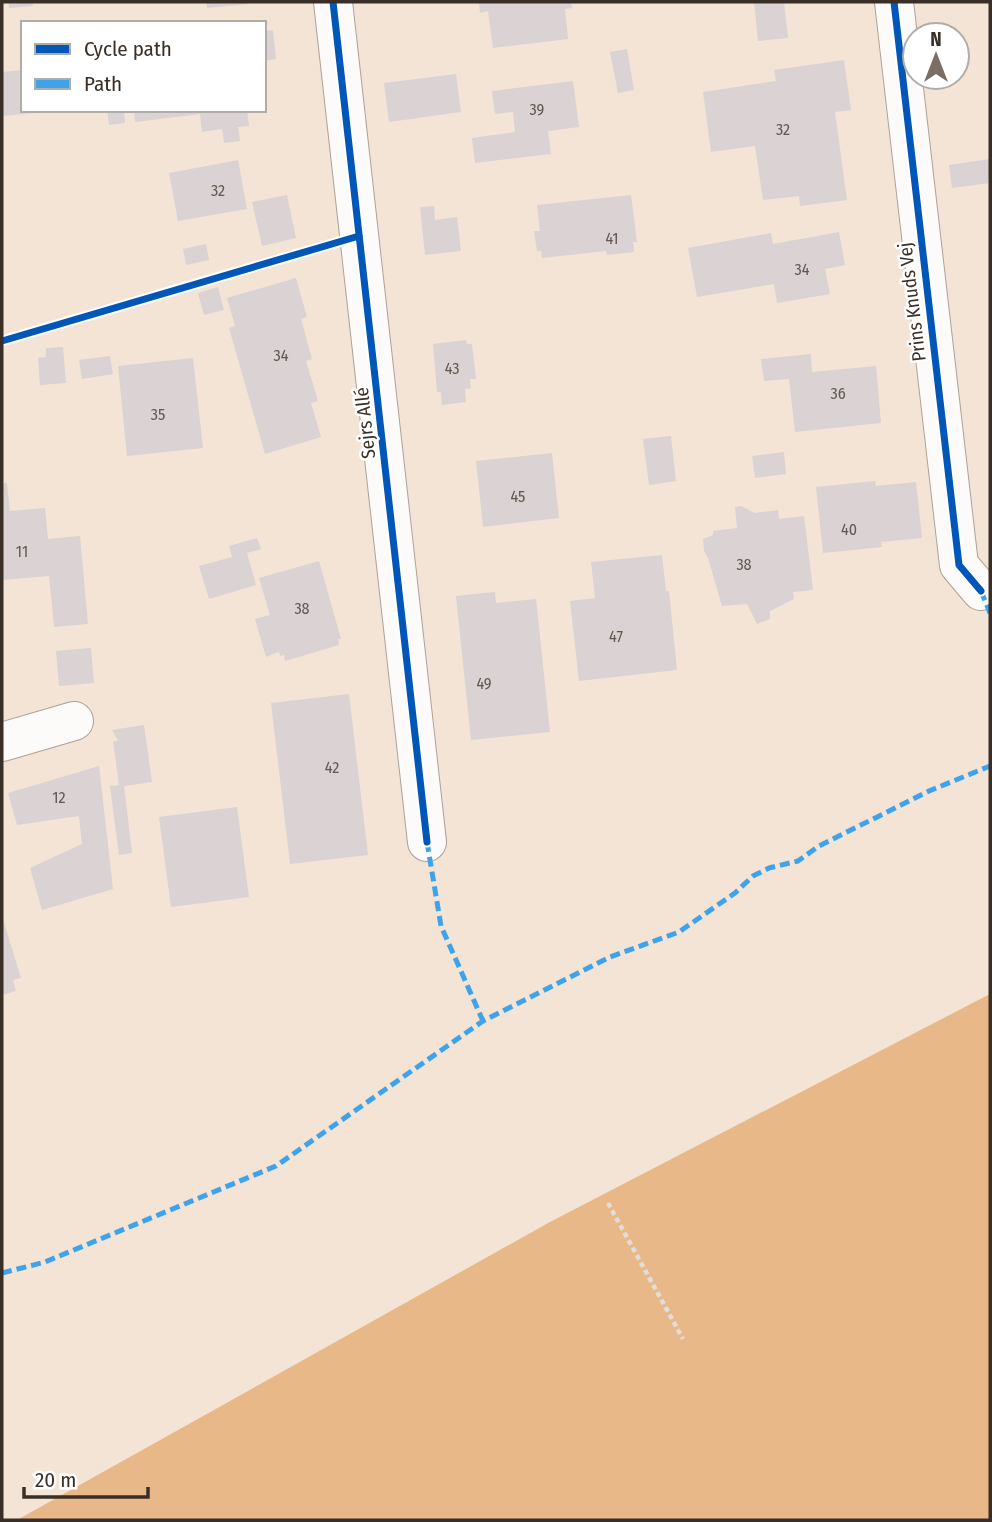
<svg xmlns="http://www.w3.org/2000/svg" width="992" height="1522" font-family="'Fira Sans Condensed',sans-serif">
<rect width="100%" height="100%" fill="#f3e4d6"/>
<polygon fill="#e9b888" points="990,994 990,1520 17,1520 550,1222"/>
<g fill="#dad2d3">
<polygon points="8,2 32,2 33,6 9,8"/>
<polygon points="206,2 248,2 248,4 207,8"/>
<polygon points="479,2 571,2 572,8 565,9 568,39 493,48 488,11 480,13"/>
<polygon points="754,2 784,2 788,38 758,41"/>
<polygon points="273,30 276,59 264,61 264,31"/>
<polygon points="627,49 634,90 618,93 610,52"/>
<polygon points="844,60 851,110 835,112 847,200 800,206 799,196 763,200 755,146 711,152 703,92 776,81 774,70"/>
<polygon points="23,70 23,110 34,110 34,113 2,116 2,72"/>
<polygon points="456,74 461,112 389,122 384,83"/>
<polygon points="573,81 579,127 548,131 551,154 475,163 472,138 515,132 513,112 495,114 492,91"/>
<polygon points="107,110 124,110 125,123 109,125"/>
<polygon points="134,110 247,110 249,126 238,127 240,141 224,143 222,129 202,132 200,114 135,122"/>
<polygon points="990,159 990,183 952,188 949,165"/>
<polygon points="238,160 247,209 178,221 169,173"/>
<polygon points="287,195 296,238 262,246 252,202"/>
<polygon points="631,195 637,242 633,242 634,252 607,255 606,251 542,258 541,251 537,251 534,231 540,231 537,205"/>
<polygon points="434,206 435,220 457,217 461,251 425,255 420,207"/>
<polygon points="839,232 845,265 825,269 830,294 777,303 774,284 697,297 688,248 771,233 773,244"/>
<polygon points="206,244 209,260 186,265 183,249"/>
<polygon points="296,278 307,317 301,319 312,359 306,361 318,401 311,403 321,437 265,454 229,328 235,326 227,298"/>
<polygon points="218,287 224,310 204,315 198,293"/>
<polygon points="466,340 467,344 472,344 476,379 470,379 471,388 465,389 466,402 442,405 441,392 437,392 433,344"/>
<polygon points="63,347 66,383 40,385 38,358 46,357 46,348"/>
<polygon points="811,354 812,372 876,366 881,423 795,432 789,379 764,381 761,359"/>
<polygon points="110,356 113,374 82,379 79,360"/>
<polygon points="193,358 203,448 127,456 118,366"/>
<polygon points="671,436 676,481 649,485 643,439"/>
<polygon points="784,452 786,474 755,478 752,456"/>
<polygon points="552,453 559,518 483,527 476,461"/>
<polygon points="875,481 876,486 916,482 922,538 881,542 882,547 823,553 816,487"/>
<polygon points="7,483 10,511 45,508 48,539 80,536 88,624 54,627 49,576 2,580 2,484"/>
<polygon points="741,506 755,513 778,510 779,519 804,516 813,590 793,592 794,599 770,611 770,619 757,624 747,604 722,606 708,558 704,551 703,539 713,535 713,531 737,528 735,507"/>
<polygon points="257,538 261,549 247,553 256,585 209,599 199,566 232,557 229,546"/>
<polygon points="662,555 666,591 669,591 677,670 579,681 570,601 595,598 591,562"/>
<polygon points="319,561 341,639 338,639 339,645 285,661 284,655 280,656 279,652 266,657 255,619 270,615 259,578"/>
<polygon points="495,592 496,603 536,599 550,732 471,740 456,596"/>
<polygon points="91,648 94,683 59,686 56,651"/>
<polygon points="349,694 368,855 290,864 271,703"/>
<polygon points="144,725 152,782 124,786 132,853 119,855 110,786 119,785 113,741 118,741 112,730"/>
<polygon points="99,766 113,889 42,910 30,868 82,844 79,816 17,825 8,793"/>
<polygon points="237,807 249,897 171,907 159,817"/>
<polygon points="2,916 21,978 13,980 16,991 2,995"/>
</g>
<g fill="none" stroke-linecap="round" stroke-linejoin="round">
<defs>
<g id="street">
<polyline points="333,2 427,842"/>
<polyline points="894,2 959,565 981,591"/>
<polyline points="2,742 74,721"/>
</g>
</defs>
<use href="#street" stroke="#ada197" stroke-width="40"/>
<polyline stroke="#e2ddd9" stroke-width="4.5" stroke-dasharray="5 3.5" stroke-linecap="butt" points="608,1203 683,1339"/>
<use href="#street" stroke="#fdfbf9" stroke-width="38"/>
<g stroke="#3fa3eb" stroke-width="5" stroke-dasharray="10 5" stroke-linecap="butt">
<polyline points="981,591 990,613"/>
<polyline points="427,842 441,926 483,1021"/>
<polyline points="2,1273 45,1262 276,1166 483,1021 610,957 679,932 735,893 753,876 769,868 798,861 819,846 929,791 990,766"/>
</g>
<defs>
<g id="cycleway">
<polyline points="333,2 427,842"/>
<polyline points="894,2 959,565 981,591"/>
<polyline points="2,341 359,236"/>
</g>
</defs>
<use href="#cycleway" stroke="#fff" stroke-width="11"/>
<use href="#cycleway" stroke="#0057b8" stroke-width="7"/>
</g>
<g text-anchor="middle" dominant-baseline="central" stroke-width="5" stroke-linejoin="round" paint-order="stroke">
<g font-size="16" fill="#625851">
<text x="537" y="109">39</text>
<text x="783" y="129">32</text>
<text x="218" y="190">32</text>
<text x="612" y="238">41</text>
<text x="802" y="269">34</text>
<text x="281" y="355">34</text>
<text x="452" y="368">43</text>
<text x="838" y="393">36</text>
<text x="158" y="414">35</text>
<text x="518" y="496">45</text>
<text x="849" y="529">40</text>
<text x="22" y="551">11</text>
<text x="744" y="564">38</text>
<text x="302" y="608">38</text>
<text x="616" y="636">47</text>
<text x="484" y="683">49</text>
<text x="332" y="767">42</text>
<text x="59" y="797">12</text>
</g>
<g font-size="19" fill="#3a2f26" stroke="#fff">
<text transform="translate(912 302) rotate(-97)">Prins Knuds Vej</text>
<text transform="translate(365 423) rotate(-96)">Sejrs Allé</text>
</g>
</g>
<rect width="992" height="1522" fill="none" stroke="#3a2f26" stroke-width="7"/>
<rect x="21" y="21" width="245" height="91" fill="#ffffff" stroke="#b0aca8" stroke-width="2"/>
<rect x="35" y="44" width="35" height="10" fill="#0057b8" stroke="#b0aca8" stroke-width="2"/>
<text x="84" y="56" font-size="21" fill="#3a2f26">Cycle path</text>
<rect x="35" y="79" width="35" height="10" fill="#3fa3eb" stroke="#b0aca8" stroke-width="2"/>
<text x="84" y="91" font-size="21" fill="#3a2f26">Path</text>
<g transform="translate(936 56)"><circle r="33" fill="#ffffff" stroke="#b0aca8" stroke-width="2"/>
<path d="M0-5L12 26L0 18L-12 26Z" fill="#7b6e64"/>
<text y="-10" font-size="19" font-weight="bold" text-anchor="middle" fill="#3a2f26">N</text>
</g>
<path d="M24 1487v10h124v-10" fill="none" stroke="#3a2f26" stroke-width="3.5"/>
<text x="35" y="1487" font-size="21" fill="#3a2f26" stroke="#ffffff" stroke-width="5" paint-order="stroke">20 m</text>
</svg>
